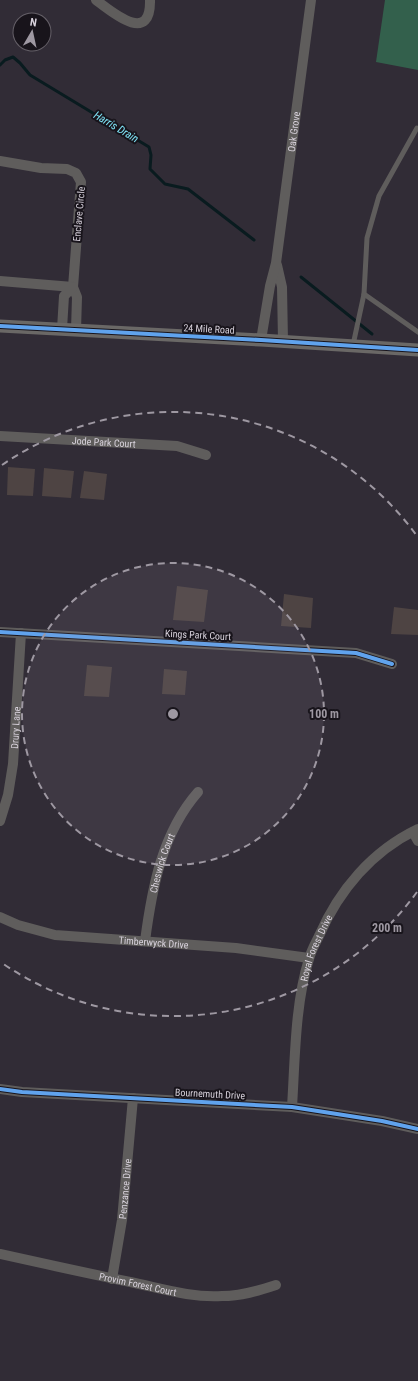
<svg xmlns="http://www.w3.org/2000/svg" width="418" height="1381" font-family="'Roboto Condensed',sans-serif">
<rect width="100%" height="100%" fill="#312c36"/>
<polygon fill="#33604c" points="385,0 418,0 418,70 376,62"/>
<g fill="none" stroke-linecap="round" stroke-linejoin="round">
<g stroke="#091b1f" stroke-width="3">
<polyline points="0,65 5,60 13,57 20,63 30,75 149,147 151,155 150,169 165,184 188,189 254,240"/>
<polyline points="301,277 372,334"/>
</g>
</g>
<g fill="#4e4443">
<polygon points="8,467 35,469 33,496 7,495"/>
<polygon points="44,468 74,471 71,498 42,496"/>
<polygon points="84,471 107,474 104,500 80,498"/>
<polygon points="177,586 208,590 204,622 173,620"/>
<polygon points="284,594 313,598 311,628 281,626"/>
<polygon points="394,607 418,610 418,635 391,634"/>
<polygon points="87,665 112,667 109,697 84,696"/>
<polygon points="164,669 187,671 185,695 162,694"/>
</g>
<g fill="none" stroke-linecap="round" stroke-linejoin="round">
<g stroke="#5f5d5c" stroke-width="5">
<polyline points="364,294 418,332"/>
<polyline points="353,345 364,294 367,238 379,196 417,128"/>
</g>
<g stroke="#5f5d5c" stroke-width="10">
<path d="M96,0C113,13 151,45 150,0"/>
<polyline points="0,161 41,168 67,169 76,173 81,182 73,287 77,297 76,330"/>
<polyline points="277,265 282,287 283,341"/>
<polyline points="0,281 73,287"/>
<polyline points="62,329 64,296 73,287"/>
<path id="s1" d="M261,340L270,286L276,263L311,0"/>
<path id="s2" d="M0,436L177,446L206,455"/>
<polyline points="0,632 356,653 392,664"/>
<path id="s3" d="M0,821L8,795L13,764L21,633"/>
<polyline points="413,832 418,841"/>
<path id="s4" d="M0,917L18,925L55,935L236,948L309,958"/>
<path id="s5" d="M145,941C152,888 162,833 198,792"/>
<polyline points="0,1089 22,1092 292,1107 382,1121 418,1129"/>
<path id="s6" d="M292,1107C295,1060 295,1003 309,959C311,951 315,944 319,936C339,890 372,851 418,829"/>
<path id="s7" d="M0,1254C45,1264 90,1274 135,1283C163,1289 193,1298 222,1296C241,1296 258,1291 276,1285"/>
<path id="s8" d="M112,1279L122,1220L133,1098"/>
</g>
<polyline stroke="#6a6866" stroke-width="13" points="0,326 261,340 418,350"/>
<defs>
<g id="cycleway">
<polyline points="0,326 261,340 418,350"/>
<polyline points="0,632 356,653 392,664"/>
<polyline points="0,1089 22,1092 292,1107 382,1121 418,1129"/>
</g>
</defs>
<use href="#cycleway" stroke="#18141b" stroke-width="6"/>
<use href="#cycleway" stroke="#60a3ed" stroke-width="4"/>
</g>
<circle cx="173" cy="714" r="151" fill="#9e98a2" fill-opacity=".12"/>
<g fill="none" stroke="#9e98a2" stroke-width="2" stroke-dasharray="7 5">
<circle cx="173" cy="714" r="151"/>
<path d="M417 892A302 302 0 0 1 2 963M2 465A302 302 0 0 1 417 536"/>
</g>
<g text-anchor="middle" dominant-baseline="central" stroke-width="4" stroke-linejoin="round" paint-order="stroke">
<g font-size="10" fill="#d8d2dc" stroke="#18141b">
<text stroke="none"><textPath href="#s1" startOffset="211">Oak Grove</textPath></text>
<text transform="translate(79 214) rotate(-85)">Enclave Circle</text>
<text transform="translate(209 329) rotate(3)">24 Mile Road</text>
<text stroke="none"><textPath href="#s2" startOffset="104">Jode Park Court</textPath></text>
<text transform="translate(198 635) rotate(3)">Kings Park Court</text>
<text stroke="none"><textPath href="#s3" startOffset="95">Drury Lane</textPath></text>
<text stroke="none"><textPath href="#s5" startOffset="80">Cheswick Court</textPath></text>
<text stroke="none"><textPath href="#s4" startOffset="157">Timberwyck Drive</textPath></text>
<text stroke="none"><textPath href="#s6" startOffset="162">Royal Forest Drive</textPath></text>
<text transform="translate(210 1094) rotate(3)">Bournemuth Drive</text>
<text stroke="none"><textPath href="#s8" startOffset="91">Penzance Drive</textPath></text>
<text stroke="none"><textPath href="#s7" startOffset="141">Provim Forest Court</textPath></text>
</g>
<g font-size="11" font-style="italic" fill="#7fe5f8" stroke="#18141b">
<text transform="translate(116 127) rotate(31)">Harris Drain</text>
</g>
</g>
<circle cx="173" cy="714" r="6" fill="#9e98a2" stroke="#18141b" stroke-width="2"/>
<g font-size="12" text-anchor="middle" font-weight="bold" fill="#9e98a2" stroke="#18141b" stroke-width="4" stroke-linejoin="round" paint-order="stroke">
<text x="324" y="718">100 m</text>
<text x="387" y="932">200 m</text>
</g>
<g transform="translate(32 32) rotate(9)"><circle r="19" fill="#18141b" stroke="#656068"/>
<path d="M0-3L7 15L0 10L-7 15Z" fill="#9e98a2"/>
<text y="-6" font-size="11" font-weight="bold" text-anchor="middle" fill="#d8d2dc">N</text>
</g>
</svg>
